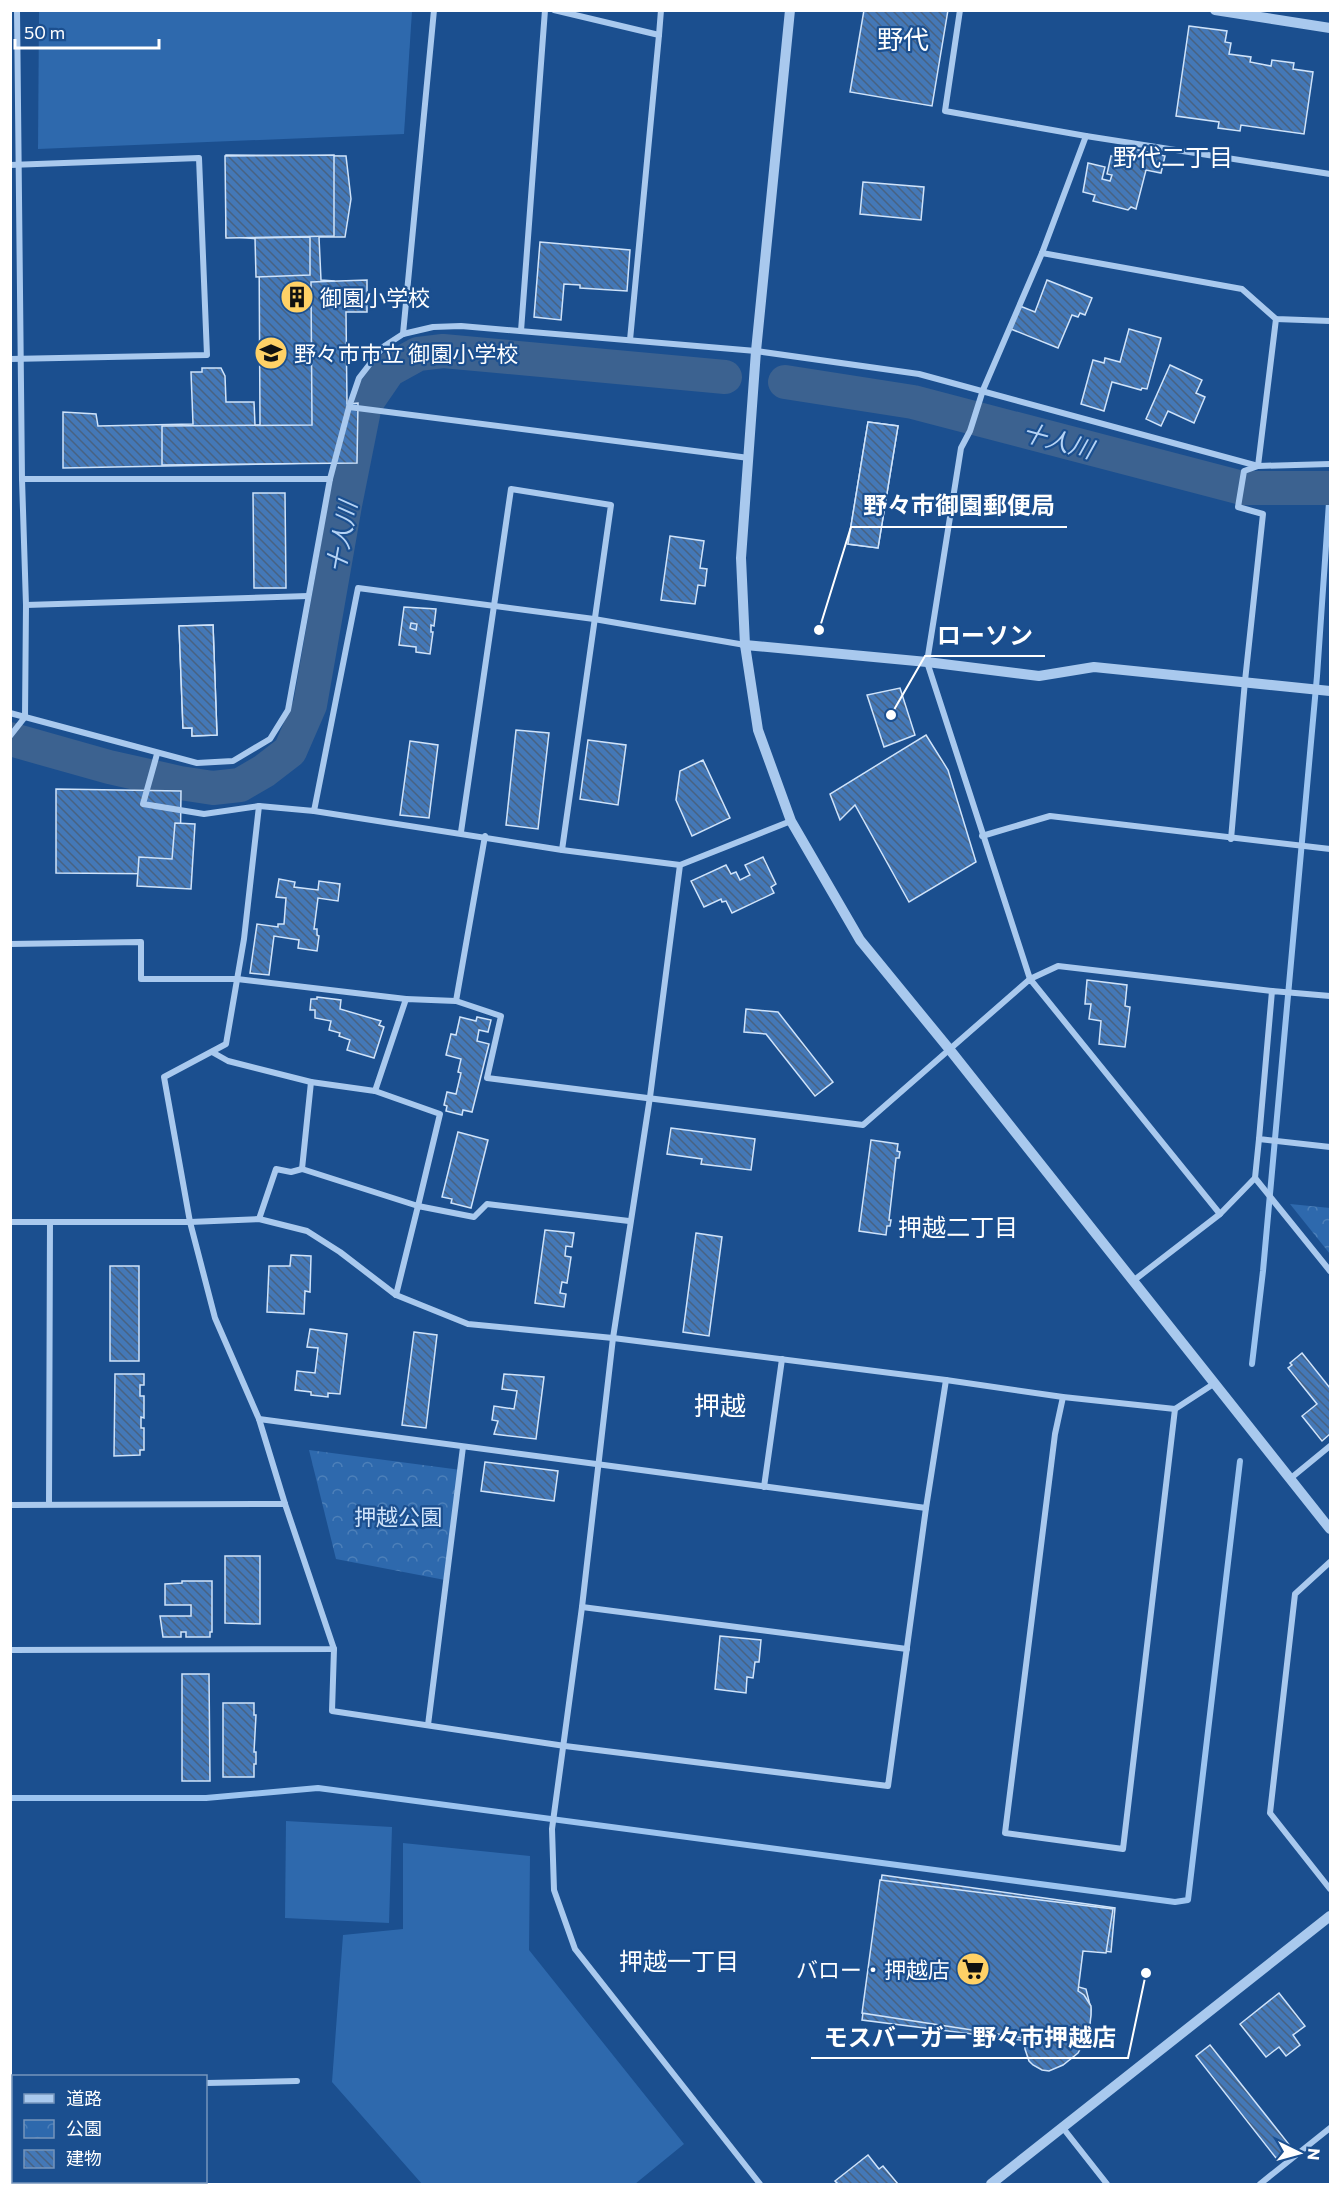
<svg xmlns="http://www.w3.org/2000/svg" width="1341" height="2195" font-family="Commissioner,'Noto Sans JP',sans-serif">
<defs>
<pattern id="park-crowns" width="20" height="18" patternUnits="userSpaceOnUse" patternTransform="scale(1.5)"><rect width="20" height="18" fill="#2e69ad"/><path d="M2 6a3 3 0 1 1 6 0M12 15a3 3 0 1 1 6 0" fill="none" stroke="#4d80b9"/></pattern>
<pattern id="building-back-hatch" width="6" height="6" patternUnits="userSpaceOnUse" patternTransform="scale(1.5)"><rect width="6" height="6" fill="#4478b7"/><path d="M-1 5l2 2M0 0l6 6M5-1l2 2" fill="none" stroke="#486282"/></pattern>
</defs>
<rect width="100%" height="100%" fill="#1b4f8f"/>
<g fill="url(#park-crowns)">
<polygon points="1290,1204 1330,1208 1330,1254"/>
<polygon points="309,1450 461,1470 445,1580 336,1559"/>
</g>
<g fill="#2e69ad">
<polygon points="39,11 412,11 404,134 38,149"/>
<polygon points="286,1821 392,1827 389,1923 285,1918"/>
<polygon points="403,1843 530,1856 529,1950 684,2144 635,2184 422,2184 332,2082 343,1935 403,1929"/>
</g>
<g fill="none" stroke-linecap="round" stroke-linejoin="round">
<g stroke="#9cc4f0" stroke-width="6">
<polyline points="1252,1364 1263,1271 1317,676 1330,488"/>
<polyline points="10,1798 206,1798 318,1788 1175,1902 1188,1900 1240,1461"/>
</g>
<g stroke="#3c6290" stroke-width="34">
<polyline points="785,382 913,402 1242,488 1330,488"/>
<polyline points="10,739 109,767 180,783 213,788 240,785 264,771 290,751 310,705 345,505 365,405 389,370 418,354 443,351 725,377"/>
</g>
</g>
<g fill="url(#building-back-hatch)" stroke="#cfe3fa" stroke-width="1.5">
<polygon points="864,10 948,10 932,106 850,92"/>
<polygon points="1189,26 1227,31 1225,42 1231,43 1229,54 1251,57 1250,62 1271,66 1272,60 1294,63 1293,69 1313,72 1304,134 1241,125 1240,131 1218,128 1219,122 1176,116"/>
<polygon points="1134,149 1165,156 1161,173 1146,170 1136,209 1131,207 1128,210 1093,201 1095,195 1083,192 1088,163 1105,167 1102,179 1110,181 1112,175 1107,174 1111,156 1131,161"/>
<polygon points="226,155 346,156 351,199 345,237 319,237 321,280 334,281 335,313 312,313 314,405 325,406 324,434 313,435 313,463 63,468 63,412 96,414 98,426 193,424 191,372 202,372 202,368 221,368 225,376 226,402 254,402 255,425 260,425 259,239 226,236"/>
<polygon points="334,155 334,236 226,238 225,156"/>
<polygon points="863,182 924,187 921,220 860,214"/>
<polygon points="310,237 310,275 256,277 255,238"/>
<polygon points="540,242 630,250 627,291 580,288 580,285 564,284 561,320 534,317"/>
<polygon points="367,280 367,312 346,312 347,404 358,403 357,463 162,465 162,426 312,425 311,282"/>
<polygon points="1047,280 1092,298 1085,315 1080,313 1078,317 1072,315 1058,348 1011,329 1020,306 1035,312"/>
<polygon points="1129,329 1161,338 1147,389 1142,388 1141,390 1112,382 1104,411 1081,404 1093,360 1104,363 1105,358 1120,362"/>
<polygon points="1170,365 1202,380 1196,393 1205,397 1194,423 1168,411 1161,426 1146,419"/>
<polygon points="868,422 898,426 878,548 848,544"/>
<polygon points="868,422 898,426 878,548 848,544"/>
<polygon points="253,493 285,493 286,588 254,588"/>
<polygon points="670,536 704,541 700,568 707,569 705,586 698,585 695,604 661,600"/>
<polygon points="404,607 436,609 434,626 431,625 431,632 433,632 430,654 416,652 416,647 399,645"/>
<polygon points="411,623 417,624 416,630 410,628"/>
<polygon points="213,625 217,735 192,736 192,728 183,728 179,626"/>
<polygon points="213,625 217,735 192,736 192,728 183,728 179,626"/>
<polygon points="900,688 915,735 884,747 867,695"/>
<polygon points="516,730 549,733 538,829 506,825"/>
<polygon points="926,735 948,770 976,862 909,902 855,805 840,820 830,794"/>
<polygon points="588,740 626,745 618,805 580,799"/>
<polygon points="410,741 438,745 429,818 400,815"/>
<polygon points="703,760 730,818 692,836 676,800 680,771"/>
<polygon points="56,789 181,791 180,874 56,873"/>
<polygon points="175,823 195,824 191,889 137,886 139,857 172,859"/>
<polygon points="763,857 776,884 771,887 774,893 732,913 726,901 722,902 721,899 704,907 691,881 726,865 731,874 736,872 740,880 750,875 745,865"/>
<polygon points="279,879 295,882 294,887 318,890 319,881 340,884 338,901 318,898 314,929 317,929 317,935 319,936 317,951 298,948 299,940 274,936 269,975 250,973 257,924 278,927 278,924 284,924 286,898 276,897"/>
<polygon points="1087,980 1127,985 1125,1006 1130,1007 1125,1047 1099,1044 1101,1021 1089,1019 1091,1004 1085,1004"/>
<polygon points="317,997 341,1000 340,1009 381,1021 379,1025 384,1027 374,1058 347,1050 350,1040 339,1036 340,1033 329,1030 331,1021 315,1018 315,1010 310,1010 311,999 317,999"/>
<polygon points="746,1009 778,1012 833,1082 815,1096 766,1034 744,1032"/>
<polygon points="460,1017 476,1021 477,1017 491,1020 488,1032 479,1030 477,1041 489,1044 472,1112 463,1110 462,1115 446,1111 447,1106 444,1105 447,1092 456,1094 461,1073 458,1072 461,1059 446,1055 451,1034 456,1035"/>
<polygon points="671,1128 755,1139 751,1170 701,1164 702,1159 667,1154"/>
<polygon points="458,1132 488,1140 471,1208 451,1203 452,1199 442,1197"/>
<polygon points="871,1140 898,1144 897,1151 900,1152 899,1158 896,1158 889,1220 891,1220 890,1226 887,1226 886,1235 859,1231"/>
<polygon points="545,1230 574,1233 572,1247 566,1246 565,1256 571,1257 567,1283 562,1282 560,1293 566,1294 564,1307 535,1303"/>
<polygon points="696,1233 722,1237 709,1336 683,1332"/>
<polygon points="291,1255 311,1256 310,1292 305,1291 304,1314 267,1312 269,1266 290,1266"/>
<rect x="110" y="1266" width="29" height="95"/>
<polygon points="310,1329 347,1334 340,1394 328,1393 328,1397 311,1395 311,1392 295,1390 297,1371 315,1373 318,1348 307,1347"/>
<polygon points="414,1332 437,1335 426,1428 402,1425"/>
<polygon points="1302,1353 1330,1388 1330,1434 1322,1441 1302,1416 1317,1404 1288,1368 1292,1365 1290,1363"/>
<polygon points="115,1374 144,1374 144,1385 140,1385 140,1396 144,1396 144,1418 141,1417 141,1428 144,1428 144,1450 140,1450 140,1455 114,1456"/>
<polygon points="504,1374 544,1377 536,1439 494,1434 498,1421 492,1420 494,1406 514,1409 517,1391 502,1389"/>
<polygon points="485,1462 558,1471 554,1501 481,1491"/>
<polygon points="225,1556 260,1556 260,1624 225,1623"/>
<polygon points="182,1581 212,1581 212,1632 210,1632 210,1637 186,1637 186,1632 181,1632 181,1637 163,1637 160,1616 191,1616 191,1605 165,1605 165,1584 182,1583"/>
<polygon points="720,1636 761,1640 759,1662 755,1662 753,1678 747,1677 746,1693 715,1689"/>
<polygon points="182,1674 209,1674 210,1781 182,1781"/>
<polygon points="223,1703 254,1703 254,1715 256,1715 254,1752 256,1752 256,1764 254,1764 254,1777 223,1777"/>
<polygon points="882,1875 1115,1908 1111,1952 1081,1948 1075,1986 1086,1989 1091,2009 1090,2022 1078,2043 1056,2058 1038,2060 1027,2041 862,2020"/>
<polygon points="880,1880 1113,1909 1106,1953 1083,1951 1078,1991 1084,1995 1091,2006 1091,2015 1089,2033 1078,2053 1063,2065 1049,2071 1042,2070 1033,2065 1029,2061 1025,2049 1024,2038 862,2013"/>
<polygon points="1279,1993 1305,2026 1293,2035 1300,2045 1286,2056 1279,2047 1266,2057 1240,2024"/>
<polygon points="1210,2045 1291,2147 1276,2158 1196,2056"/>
<polygon points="14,2129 14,2182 55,2182 58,2184 10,2184 10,2132"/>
<polygon points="868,2155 879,2169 883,2166 898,2184 838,2184 835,2181"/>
</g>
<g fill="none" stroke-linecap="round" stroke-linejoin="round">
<g stroke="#a9c9ee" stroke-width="6">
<polyline points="554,10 659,35 630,340"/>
<polyline points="960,10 945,111 1086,136 1042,253 983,390 970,431 961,448 927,662 1030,979 1058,966 1272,991"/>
<polyline points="659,35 661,10"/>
<polyline points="1086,136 1330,174"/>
<polyline points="10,165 199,158 207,355 10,359"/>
<polyline points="1042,253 1242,289 1276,319 1330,321"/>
<polyline points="521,331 545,10"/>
<polyline points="403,334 434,10"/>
<polyline points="349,407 749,458"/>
<polyline points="22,479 330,479"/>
<polyline points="26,605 308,596"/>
<polyline points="10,713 197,763 233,761 270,739 288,710 330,479 349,407 359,378 383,347 403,334 433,327 461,326 756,351 919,374 1258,466 1330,464"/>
<polyline points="10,736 25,717 26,605 22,479 17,10"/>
<polyline points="157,754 143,804 204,814 259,806 314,811 358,588 594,619 745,645"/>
<polyline points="314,811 562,850 680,865"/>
<polyline points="461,832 511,489 611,505 562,850"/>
<polyline points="982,836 1050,816 1330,849"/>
<polyline points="1231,839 1245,681 1263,514 1238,507 1244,471 1258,466 1276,319"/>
<polyline points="10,944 141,942 141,979 237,979 406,999"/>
<polyline points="1330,996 1272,991 1259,1139 1330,1147"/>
<polyline points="456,1001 485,836"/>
<polyline points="212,1052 228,1061 311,1082 375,1091"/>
<polyline points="302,1169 311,1082"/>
<polyline points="1255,1178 1259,1139"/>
<polyline points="1220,1214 1255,1178 1330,1271"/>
<polyline points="259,1219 276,1169 291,1172 302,1169 418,1206 440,1114 375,1091 406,999 456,1001 501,1016 487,1078 863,1125 1030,979 1220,1214 1133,1281"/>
<polyline points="10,1222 190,1222 259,1219 307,1231 340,1252 396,1295 468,1324 613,1338 946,1380 1063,1397 1175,1409 1215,1383"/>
<polyline points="396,1295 418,1206 474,1217 487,1204 629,1221"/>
<polyline points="1063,1397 1055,1434 1005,1833 1123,1849 1175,1409"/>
<polyline points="259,1419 926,1508 946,1380"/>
<polyline points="1291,1478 1330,1446"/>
<polyline points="764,1487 782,1359"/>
<polyline points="49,1504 50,1222"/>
<polyline points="10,1505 285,1504"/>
<polyline points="1330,1562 1295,1594 1270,1813 1330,1889"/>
<polyline points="582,1607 907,1649"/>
<polyline points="334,1649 332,1711 565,1746 888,1786 926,1508"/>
<polyline points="10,1650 334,1649 285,1504 259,1419 215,1318 190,1222 164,1077 226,1044 244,939 259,806"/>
<polyline points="428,1725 463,1447"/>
<polyline points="206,2083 297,2081"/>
<polyline points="10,2115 14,2117"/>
<polyline points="1063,2128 1107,2184"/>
<polyline points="86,2182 89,2184"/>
<polyline points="760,2184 575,1949 554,1890 552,1829 582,1607 613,1338 650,1097 680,865 791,821"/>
<polyline points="1260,2184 1330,2128"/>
</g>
<g stroke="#a9c9ee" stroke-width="10">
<polyline points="790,10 756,351 741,558 745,645 758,730 791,821 860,940 950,1050 1330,1529"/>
<polyline points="1215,10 1330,28"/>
<polyline points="745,645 927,662 1039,676 1094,667 1330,691"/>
<polyline points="991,2184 1330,1916"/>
</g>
</g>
<defs>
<symbol id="building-disc" viewBox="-11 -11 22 22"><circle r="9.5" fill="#ffd166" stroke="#1b4f8f"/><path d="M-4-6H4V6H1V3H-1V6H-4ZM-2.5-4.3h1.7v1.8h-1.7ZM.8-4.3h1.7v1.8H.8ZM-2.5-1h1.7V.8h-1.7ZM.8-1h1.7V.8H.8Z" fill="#111"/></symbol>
<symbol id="school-disc" viewBox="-11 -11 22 22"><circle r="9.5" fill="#ffd166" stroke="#1b4f8f"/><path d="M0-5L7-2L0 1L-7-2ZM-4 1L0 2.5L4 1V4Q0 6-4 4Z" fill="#111"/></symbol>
<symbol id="supermarket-disc" viewBox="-11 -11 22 22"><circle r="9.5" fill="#ffd166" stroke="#1b4f8f"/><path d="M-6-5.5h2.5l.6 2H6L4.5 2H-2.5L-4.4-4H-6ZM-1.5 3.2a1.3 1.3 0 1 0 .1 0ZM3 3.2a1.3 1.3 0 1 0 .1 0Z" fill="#111"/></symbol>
</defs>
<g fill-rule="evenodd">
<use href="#building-disc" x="278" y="278" width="38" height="38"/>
<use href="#school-disc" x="252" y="334" width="38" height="38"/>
<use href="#supermarket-disc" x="954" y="1950" width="38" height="38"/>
</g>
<g text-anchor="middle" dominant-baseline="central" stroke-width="4.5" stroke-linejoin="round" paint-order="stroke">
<g font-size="22" fill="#fff" stroke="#1b4f8f" text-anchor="start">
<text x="320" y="297">御園小学校</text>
<text x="294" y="353">野々市市立 御園小学校</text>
<text x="950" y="1969" text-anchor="end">バロー・押越店</text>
</g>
<g font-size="22" fill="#cfe3fa" stroke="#1b4f8f">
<text x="398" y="1516">押越公園</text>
</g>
<g font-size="24" fill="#fff" stroke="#1b4f8f">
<text x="1173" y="156">野代二丁目</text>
<text x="958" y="1226">押越二丁目</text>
<text x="679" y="1960">押越一丁目</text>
</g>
<g font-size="24" font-style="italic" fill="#b5d3f5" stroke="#1b4f8f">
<text transform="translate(1058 440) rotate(15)">十人川</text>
<text transform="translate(341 537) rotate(-80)">十人川</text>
</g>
<g font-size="26" fill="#fff" stroke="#1b4f8f">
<text x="903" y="38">野代</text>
<text x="720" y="1404">押越</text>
</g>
</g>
<path fill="none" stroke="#fff" stroke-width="2" d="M819 630L851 527H1067M891 715L925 656H1045M1146 1973L1128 2058H811"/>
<g fill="#fff" stroke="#1b4f8f" stroke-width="2">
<circle cx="819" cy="630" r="6"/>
<circle cx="891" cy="715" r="6"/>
<circle cx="1146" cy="1973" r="6"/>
</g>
<g font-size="24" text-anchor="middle" font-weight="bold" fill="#fff" stroke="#1b4f8f" stroke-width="4.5" stroke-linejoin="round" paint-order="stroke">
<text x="959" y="514">野々市御園郵便局</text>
<text x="985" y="644">ローソン</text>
<text x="970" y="2046">モスバーガー 野々市押越店</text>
</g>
<rect width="1341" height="2195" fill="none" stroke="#ffffff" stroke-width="24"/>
<rect x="12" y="2075" width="195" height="108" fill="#1b4f8f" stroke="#7695bc" stroke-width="1.5"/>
<rect x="24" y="2094" width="30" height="9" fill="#a9c9ee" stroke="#7695bc" stroke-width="1.5"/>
<text x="66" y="2105" font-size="18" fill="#ffffff">道路</text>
<rect x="24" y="2120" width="30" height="18" fill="url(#park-crowns)" stroke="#7695bc" stroke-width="1.5"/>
<text x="66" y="2135" font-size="18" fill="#ffffff">公園</text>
<rect x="24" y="2150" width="30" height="18" fill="url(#building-back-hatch)" stroke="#7695bc" stroke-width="1.5"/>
<text x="66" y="2165" font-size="18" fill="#ffffff">建物</text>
<g transform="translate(1299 2153) rotate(95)" stroke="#1b4f8f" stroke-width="4.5" paint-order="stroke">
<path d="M0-4.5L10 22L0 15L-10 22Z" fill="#ffffff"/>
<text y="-9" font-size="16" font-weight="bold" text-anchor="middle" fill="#ffffff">N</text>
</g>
<path d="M15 39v9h144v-9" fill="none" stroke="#ffffff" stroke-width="3"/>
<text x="24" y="39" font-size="18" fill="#ffffff" stroke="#1b4f8f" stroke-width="4.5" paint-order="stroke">50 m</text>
</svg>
